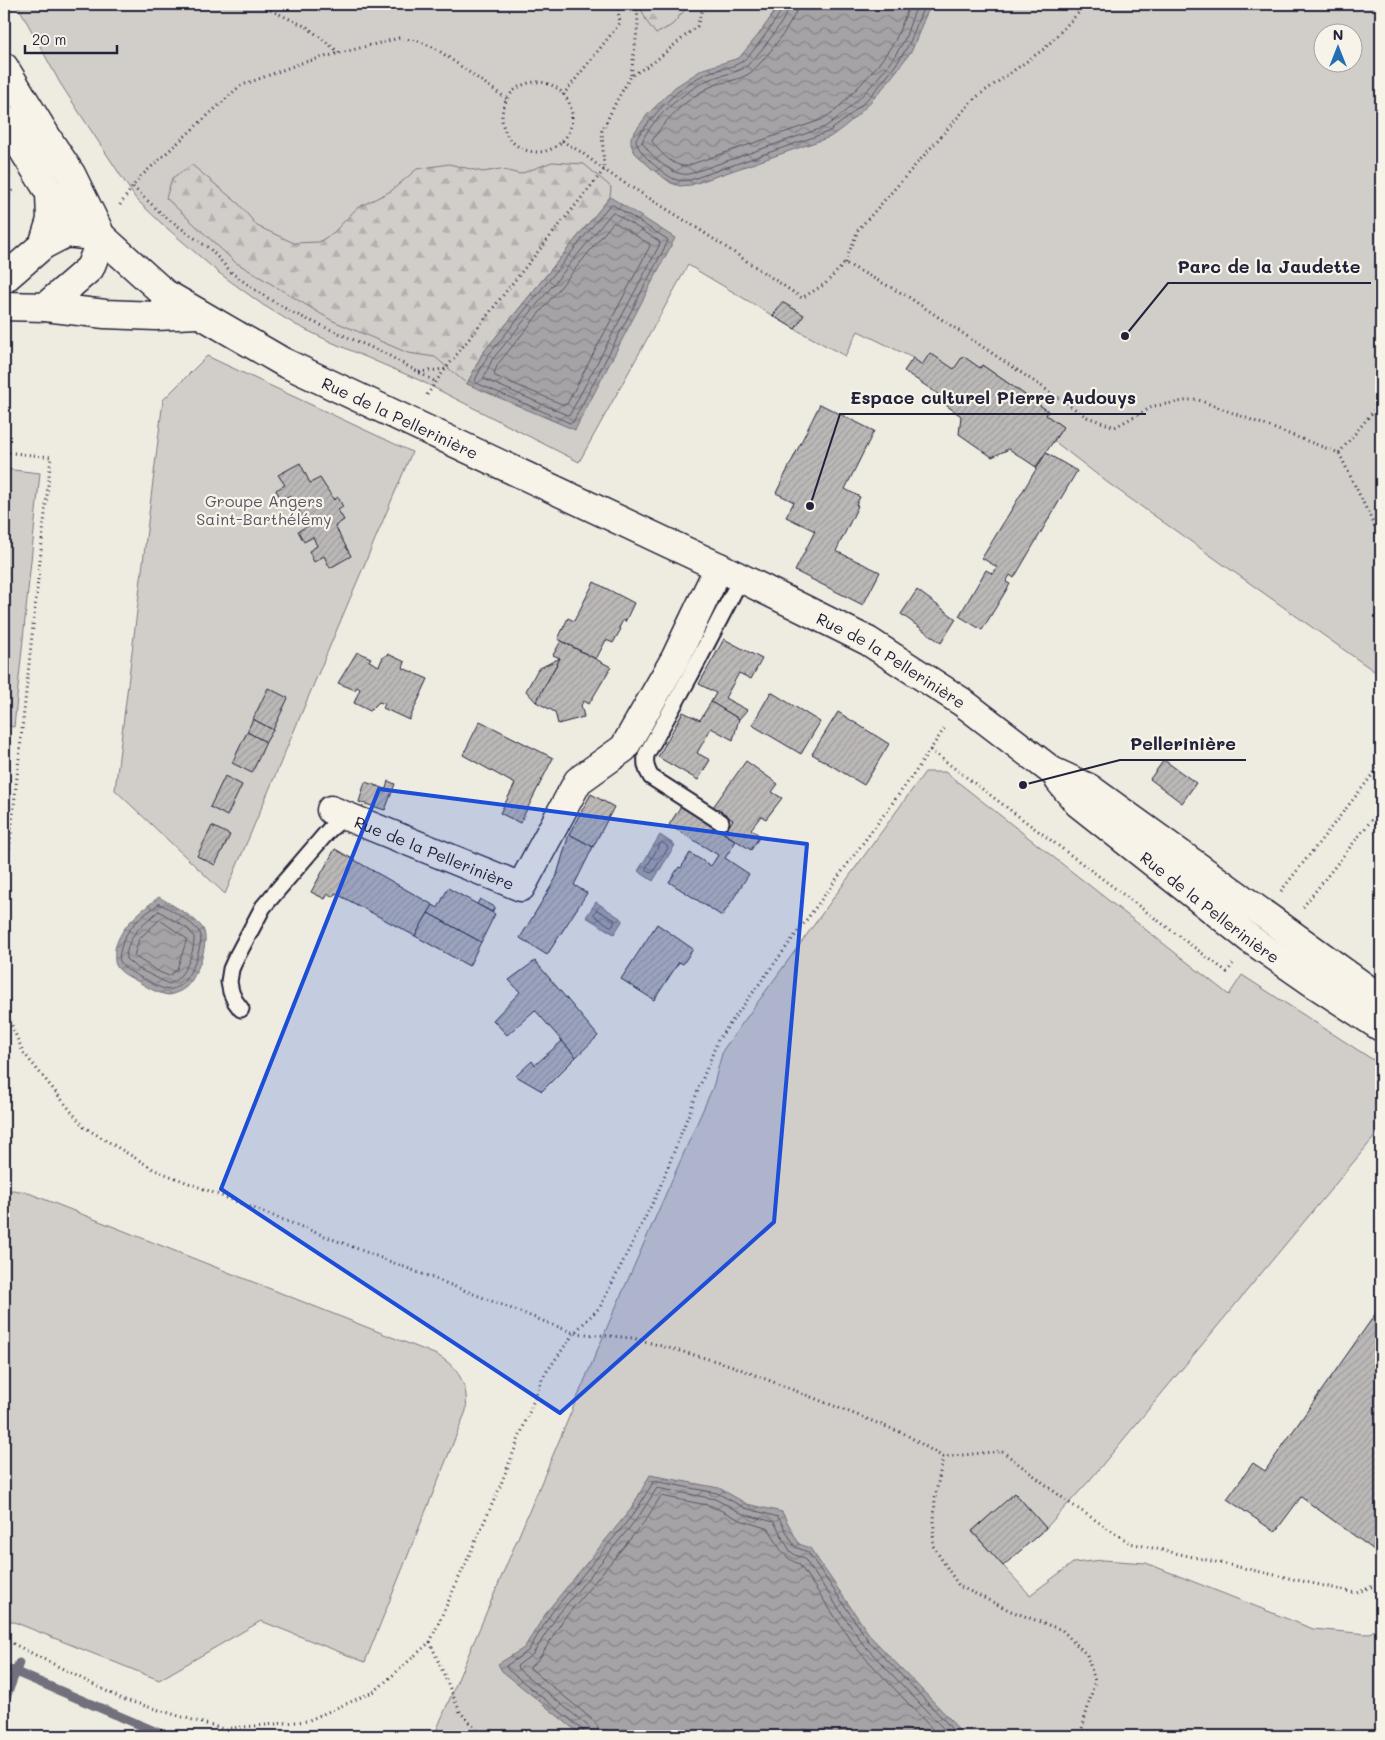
<svg xmlns="http://www.w3.org/2000/svg" width="1385" height="1740" font-family="Mali,sans-serif">
<defs>
<pattern id="forest-firs" width="22" height="20" patternUnits="userSpaceOnUse" patternTransform="scale(1.25)"><rect width="22" height="20" fill="#d1cdc9"/><path d="M5 1l3.5 6h-7zM16 11l3.5 6h-7z" fill="#b3b0ae"/></pattern>
<pattern id="water-waves" width="16" height="10" patternUnits="userSpaceOnUse" patternTransform="scale(1.25)"><rect width="16" height="10" fill="#a6a3a6"/><path d="M0 5q4-4 8 0t8 0" fill="none" stroke="#878488"/></pattern>
<pattern id="building-hatch" width="6" height="6" patternUnits="userSpaceOnUse" patternTransform="scale(1.25)"><rect width="6" height="6" fill="#bbb8b7"/><path d="M-1 1l2-2M0 6l6-6M5 7l2-2" fill="none" stroke="#a09e9e"/></pattern>
</defs>
<rect width="100%" height="100%" fill="#eeebe1"/>
<filter id="ink" filterUnits="userSpaceOnUse"><feTurbulence type="fractalNoise" baseFrequency=".02" numOctaves="2"/><feDisplacementMap in="SourceGraphic" scale="10" xChannelSelector="R" yChannelSelector="G"/><feConvolveMatrix kernelMatrix="1 2 1 2 8 2 1 2 1" color-interpolation-filters="sRGB"/></filter>
<g filter="url(#ink)">
<g fill="#d1cdc9" stroke="#7a7882" fill-rule="evenodd">
<path d="M17,4H1381V676L1108,483L1054,441L1063,427L1046,415L1048,411L982,365L980,368L963,357L954,369L922,365L913,358L858,331L845,356L795,329L688,265L579,462L419,380L331,342L296,325L263,305L219,273L161,223L136,199L60,83ZM1322,32H1352V62H1322Z"/>
<polygon points="207,356 412,452 225,894 115,790 163,400"/>
<polygon points="4,469 40,473 14,727 4,725"/>
<polygon points="925,772 945,772 1229,995 1242,975 1381,1065 1381,1129 1089,1481 1046,1528 1015,1493 972,1532 1030,1595 1073,1563 1103,1560 1146,1563 1313,1629 1368,1634 1381,1626 1381,1736 434,1736 611,1318 713,1087 723,1050"/>
<path d="M13,1190L26,1192L437,1355C459,1367 469,1387 466,1411L365,1662L261,1621L159,1680L4,1618V1191Z"/>
</g>
<g fill="url(#forest-firs)" stroke="#7a7882">
<polygon points="639,4 690,4 672,25 656,34 647,22"/>
<polygon points="552,162 584,164 611,187 610,197 482,354 467,384 435,357 408,353 331,320 235,262 166,198 172,178 192,165 239,204 257,226 294,243 319,242 333,233 357,208 391,191 417,169 449,164 483,172 500,169 520,174"/>
</g>
<g fill="url(#water-waves)" stroke="#716f7b">
<path d="M780,4H932C923,18 919,34 912,50C908,56 902,63 898,69C878,95 857,119 830,137L691,185L680,186L671,183L652,169L634,152L631,144V137L647,115L675,87L703,69L739,58L759,34Z"/>
<polygon points="610,197 675,238 575,430 467,384 482,354"/>
<polygon points="660,835 675,845 653,881 638,871"/>
<path d="M159,897C170,904 197,918 203,929C210,941 198,973 189,984C184,990 177,993 169,995C158,994 147,987 137,981C130,977 120,973 116,965C114,961 115,954 115,949C121,925 140,912 159,897Z"/>
<polygon points="596,902 623,920 614,934 586,917"/>
<polygon points="650,1475 719,1488 747,1504 782,1512 799,1544 810,1548 871,1637 950,1719 963,1736 585,1736 580,1734 502,1671 498,1664 524,1648 548,1610 631,1509"/>
</g>
<g fill="none" stroke-linecap="round" stroke-linejoin="round">
<g stroke="#575666" stroke-width="1">
<path d="M784,4L783,8C775,21 753,55 741,62C730,69 716,69 705,74C676,88 654,114 636,139C635,151 663,174 674,179C680,181 685,181 690,180L828,132C858,112 887,81 906,49C915,35 917,18 926,4"/>
<path d="M790,4C790,15 754,62 744,68C733,74 719,75 708,80C686,90 650,120 642,142C651,156 672,177 689,174L825,127C854,107 883,76 901,46C909,33 910,17 919,4"/>
<path d="M798,4C798,18 763,63 750,73C739,81 723,81 710,87C689,97 663,121 652,141C658,151 674,167 686,166L821,120L836,110L864,81L878,65L895,41L910,4"/>
<polygon points="610,205 613,205 667,239 668,241 573,422 570,423 476,383 475,380 487,357"/>
<polygon points="612,213 614,213 659,241 660,244 570,414 567,415 484,379 484,377 492,360"/>
<polygon points="613,223 616,223 649,244 650,246 567,404 564,405 495,376 494,373 498,364"/>
<polygon points="663,843 667,846 668,848 653,872 650,873 646,870 646,868 660,844"/>
<path d="M159,904C167,906 196,925 200,933C204,943 192,972 185,980C181,986 175,988 169,990C158,988 149,982 140,977C134,973 125,970 121,963C118,959 120,952 121,948C126,927 142,916 159,904Z"/>
<polygon points="597,910 615,920 613,926 610,926 595,916 594,914"/>
<path d="M159,911L188,929L194,937C195,952 184,979 169,984L137,968L126,959C127,936 142,924 159,911Z"/>
<polygon points="160,920 187,939 177,969 169,976 159,972 134,956 139,939"/>
<polyline points="586,1736 583,1730 507,1669 506,1666 528,1651 552,1612 635,1512 654,1481 717,1493 745,1508 778,1517 795,1547 808,1552 868,1640 946,1722 957,1736"/>
<polyline points="592,1736 591,1731 588,1726 518,1669 517,1666 533,1654 557,1616 639,1516 657,1488 715,1499 743,1514 774,1522 790,1551 795,1555 804,1558 863,1644 941,1726 949,1736"/>
<path d="M599,1736L598,1727L594,1721L531,1669L530,1667L539,1659L563,1620L645,1521L661,1496L712,1506L740,1520L769,1529C778,1544 781,1557 799,1564L857,1649L939,1736"/>
</g>
<g stroke="#716f7b" stroke-width="9">
<polyline points="4,1667 166,1736"/>
<polyline points="4,1703 19,1663"/>
</g>
</g>
<g fill="url(#building-hatch)" stroke="#22223b">
<polygon points="782,302 804,315 795,329 773,316"/>
<polygon points="930,353 954,369 963,356 980,368 982,365 1048,411 1046,415 1063,427 1036,467 1009,449 992,457 959,434 961,416 936,398 938,394 904,371 913,358 922,365"/>
<polygon points="820,404 874,431 845,489 860,497 856,505 858,506 836,551 880,572 863,605 795,571 815,531 786,517 794,502 776,493"/>
<polygon points="1046,453 1077,471 1014,578 1010,575 1006,582 1010,584 982,630 959,616 986,570 993,574 997,567 982,558"/>
<polygon points="300,463 310,483 320,478 334,500 338,497 343,507 338,510 344,520 335,526 351,556 330,568 324,556 314,562 309,551 317,546 313,537 304,542 298,531 308,526 290,495 281,500 276,490 285,485 278,475"/>
<polygon points="594,582 634,603 625,622 623,620 619,628 621,629 613,643 606,640 596,659 558,639 568,618 574,621"/>
<polygon points="917,590 956,619 941,643 901,614"/>
<polygon points="724,639 762,659 751,679 739,673 725,698 747,710 739,719 711,702 716,693 699,684"/>
<polygon points="561,641 611,667 589,704 584,701 581,705 584,717 558,724 555,712 536,702 560,658 553,655"/>
<polygon points="357,652 371,658 369,661 379,666 383,657 388,654 405,662 403,668 428,679 409,720 383,708 385,704 379,702 370,711 354,703 360,689 357,687 355,690 338,683"/>
<polygon points="560,658 536,702 526,691 538,669"/>
<polygon points="268,688 288,698 273,730 253,719"/>
<polygon points="771,692 820,722 801,754 752,725"/>
<polygon points="711,702 739,719 733,740 711,728 697,753 710,760 698,780 658,757 683,712 700,720"/>
<polygon points="838,712 889,744 864,785 812,754"/>
<polygon points="253,719 273,730 266,742 247,732"/>
<polygon points="480,721 553,758 520,823 500,813 515,784 463,755"/>
<polygon points="247,732 266,742 252,773 232,763"/>
<polygon points="1164,760 1196,783 1182,803 1150,779"/>
<polygon points="746,761 778,784 772,792 782,798 766,819 761,816 751,829 760,836 751,850 724,833 733,820 713,807"/>
<polygon points="225,776 242,785 227,816 210,807"/>
<polygon points="388,781 395,784 385,810 359,802 365,782 386,789"/>
<polygon points="591,794 614,807 593,847 569,834"/>
<polygon points="681,806 736,841 725,858 749,874 722,916 669,882 679,867 681,868 690,853 711,866 718,855 669,825"/>
<polygon points="212,826 230,835 215,865 197,856"/>
<polygon points="569,834 593,847 574,885 587,893 547,955 520,938 556,878"/>
<polygon points="335,849 433,905 415,936 335,893 334,897 328,894 325,899 311,892"/>
<polygon points="448,888 495,914 481,942 428,913 433,905 438,908"/>
<polygon points="480,899 495,907 492,912 477,904"/>
<polygon points="428,913 481,942 469,966 415,936"/>
<polygon points="657,924 693,949 683,964 679,962 654,1000 621,979"/>
<polygon points="535,961 598,1036 576,1057 535,1010 507,1035 493,1020 520,992 509,980"/>
<polygon points="562,1041 576,1057 542,1091 516,1076 532,1061 535,1065"/>
<polygon points="1381,1306 1381,1555 1301,1497 1275,1532 1227,1499 1253,1463 1265,1471"/>
<polygon points="1015,1493 1046,1528 1003,1566 972,1531"/>
</g>
<g fill="none" stroke-linecap="round" stroke-linejoin="round">
<defs>
<g id="lane">
<path d="M721,822L651,777C646,769 645,764 646,755L690,676L741,578"/>
<polyline points="241,1009 235,1001 231,992 229,982 231,969 236,958 263,907 329,830 345,816"/>
</g>
<g id="street">
<polyline points="43,245 51,220 50,193"/>
<polyline points="4,279 43,245 66,233 102,237 90,268 45,307"/>
<polyline points="4,306 45,307 105,314 156,316 197,314"/>
<path id="s1" d="M331,810L521,887L578,781L624,748L675,659L719,567"/>
</g>
<g id="secondary">
<polyline points="4,67 51,144 71,174 98,229"/>
<path id="s2" d="M4,119L50,193L102,237L164,293L283,362L719,567L868,641L962,702L1052,771L1089,788L1381,999"/>
<path id="s3" d="M1059,780L1078,803L1250,939L1312,982L1381,1027"/>
</g>
</defs>
<use href="#lane" stroke="#22223b" stroke-width="19"/>
<use href="#street" stroke="#22223b" stroke-width="31"/>
<use href="#secondary" stroke="#22223b" stroke-width="31"/>
<g stroke="#22223b" stroke-width="3" stroke-dasharray="1 4" stroke-linecap="butt">
<polyline points="257,4 307,27 341,54"/>
<polyline points="631,75 638,24 637,4"/>
<circle cx="537" cy="117" r="35"/>
<polyline points="563,95 620,23 617,4"/>
<polyline points="562,141 581,152 604,170 697,228 802,298 825,284 845,263 907,296 1087,417 1115,427 1154,406 1196,399 1339,453 1381,539"/>
<polyline points="133,187 164,216 210,249 232,273 261,294 293,313 386,354 436,382"/>
<polyline points="4,204 13,189"/>
<polyline points="120,205 138,179 240,86 301,63 399,38 418,41 435,48 507,99"/>
<polyline points="845,263 858,230 975,98 1044,49 1087,4"/>
<polyline points="419,372 445,369"/>
<polyline points="427,395 440,376 515,280 604,170 602,131 617,100 631,76 654,62 697,26 704,4"/>
<polyline points="4,452 51,457 4,899"/>
<polyline points="1339,453 1381,402"/>
<polyline points="930,750 1227,972 1233,964"/>
<polyline points="1281,891 1381,764"/>
<polyline points="1303,907 1381,808"/>
<polyline points="4,1007 23,1052 84,1127 155,1170 574,1333 633,1338 730,1365 905,1434 943,1457 1002,1451 1068,1502 1130,1543 1356,1593 1381,1583"/>
<polyline points="943,1457 935,1498 933,1546 959,1586 1011,1611 1062,1630 1087,1655 1095,1681 1080,1736"/>
<polyline points="4,1639 122,1699 223,1729 307,1721 375,1691 430,1642 499,1489 543,1377 574,1333 600,1307 658,1192 718,1040 916,771 946,726"/>
<polyline points="430,1642 460,1712 482,1736"/>
</g>
<use href="#lane" stroke="#f7f3e8" stroke-width="15"/>
<use href="#street" stroke="#f7f3e8" stroke-width="28"/>
<use href="#secondary" stroke="#f7f3e8" stroke-width="28"/>
</g>
</g>
<path fill="#1d4ed8" fill-opacity="0.2" stroke="#1d4ed8" stroke-width="4" stroke-linejoin="round" d="M379,789L807,844L774,1222L560,1413L221,1189Z"/>
<g text-anchor="middle" dominant-baseline="central" stroke-width="4.5" stroke-linejoin="round" paint-order="stroke">
<g font-size="16" fill="#22223b" stroke="#f7f3e8">
<text stroke="none"><textPath href="#s2" startOffset="506">Rue de la Pellerinière</textPath></text>
<text stroke="none"><textPath href="#s2" startOffset="1054">Rue de la Pellerinière</textPath></text>
<text stroke="none"><textPath href="#s1" startOffset="112">Rue de la Pellerinière</textPath></text>
<text stroke="none"><textPath href="#s3" startOffset="198">Rue de la Pellerinière</textPath></text>
</g>
<g font-size="16" fill="#575566" stroke="#f7f3e8">
<text x="264" y="500">Groupe Angers<tspan x="264" dy="18">Saint-Barthélémy</tspan></text>
</g>
</g>
<path fill="none" stroke="#22223b" stroke-width="2" d="M1125 336L1168 283H1371M810 506L840 414H1146M1023 785L1120 760H1246"/>
<g fill="#22223b" stroke="#f7f3e8" stroke-width="2">
<circle cx="1125" cy="336" r="5"/>
<circle cx="810" cy="506" r="5"/>
<circle cx="1023" cy="785" r="5"/>
</g>
<g font-size="18" text-anchor="middle" font-weight="bold" fill="#22223b" stroke="#f7f3e8" stroke-width="4.5" stroke-linejoin="round" paint-order="stroke">
<text x="1269" y="273">Parc de la Jaudette</text>
<text x="993" y="404">Espace culturel Pierre Audouys</text>
<text x="1183" y="750">Pellerinière</text>
</g>
<rect width="1385" height="1740" fill="none" stroke="#f7f3e8" stroke-width="20"/>
<rect x="10" y="10" width="1365" height="1720" fill="none" stroke="#22223b" stroke-width="2" filter="url(#ink)"/>
<g transform="translate(1338 48)"><circle r="24" fill="#f7f3e8" stroke="#a29fa3"/>
<path d="M0-4L9 19L0 12L-9 19Z" fill="#1f6fb2"/>
<text y="-8" font-size="14" font-weight="bold" text-anchor="middle" fill="#22223b">N</text>
</g>
<path d="M25 45v8h92v-8" fill="none" stroke="#22223b" stroke-width="2.5"/>
<text x="32" y="45" font-size="15" fill="#22223b" stroke="#f7f3e8" stroke-width="4" paint-order="stroke">20 m</text>
</svg>
